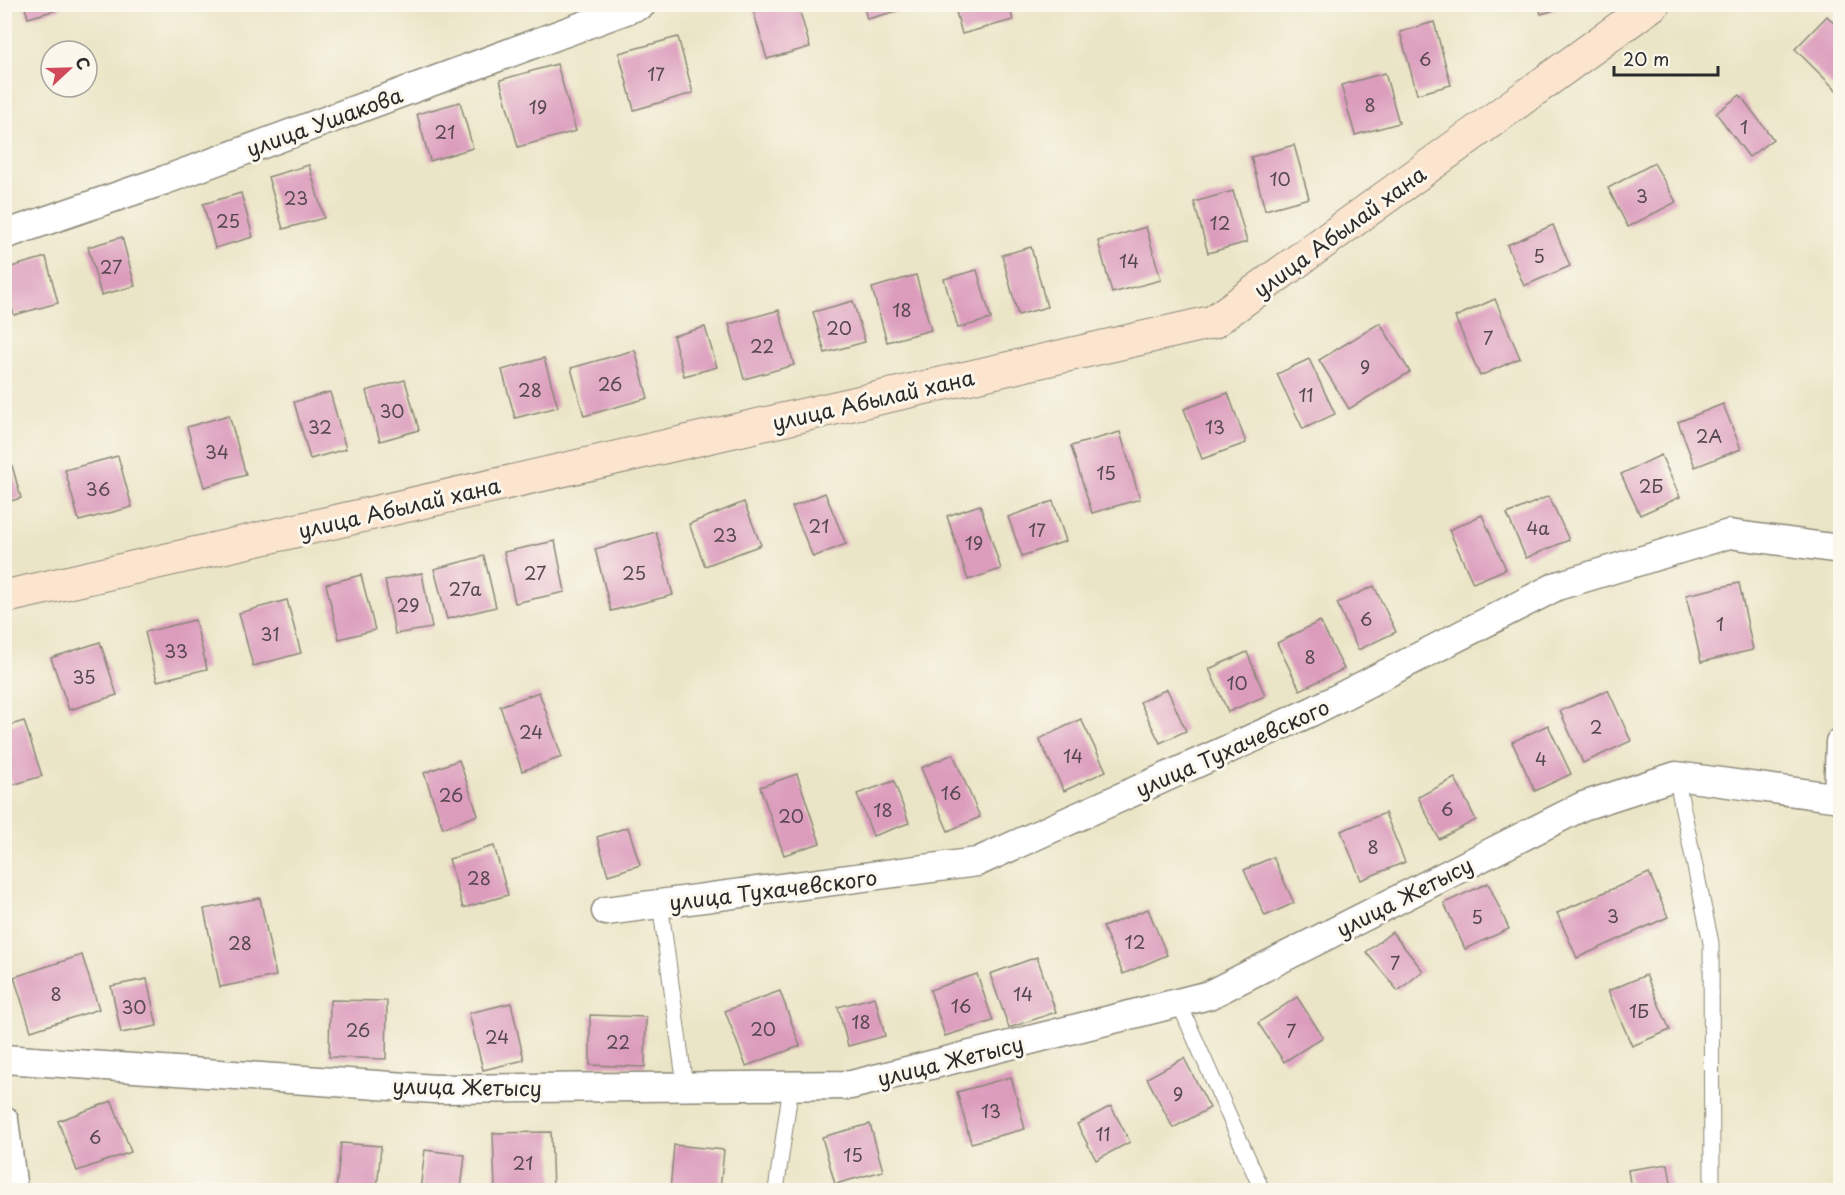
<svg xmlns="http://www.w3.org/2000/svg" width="1845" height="1195" font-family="'Playpen Sans',sans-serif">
<rect width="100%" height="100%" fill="#fbf7ec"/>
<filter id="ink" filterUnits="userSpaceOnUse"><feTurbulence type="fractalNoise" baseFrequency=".0167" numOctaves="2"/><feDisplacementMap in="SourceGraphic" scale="12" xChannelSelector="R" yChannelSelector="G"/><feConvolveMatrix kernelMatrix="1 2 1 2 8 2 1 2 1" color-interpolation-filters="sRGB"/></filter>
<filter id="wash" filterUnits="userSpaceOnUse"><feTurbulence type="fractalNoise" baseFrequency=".008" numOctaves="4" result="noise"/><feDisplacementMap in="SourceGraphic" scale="24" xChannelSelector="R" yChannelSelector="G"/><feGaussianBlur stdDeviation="1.35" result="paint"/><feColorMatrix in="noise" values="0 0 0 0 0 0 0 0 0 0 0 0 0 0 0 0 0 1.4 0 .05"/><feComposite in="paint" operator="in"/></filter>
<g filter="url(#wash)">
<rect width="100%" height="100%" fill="#ebe5c7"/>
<g id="blocks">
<g fill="#dc9dbd">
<polygon points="24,4 59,4 60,9 28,18"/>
<polygon points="863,4 900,4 901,10 867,19"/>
<polygon points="954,4 1009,4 1013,20 962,34"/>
<polygon points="1538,4 1572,4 1572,5 1541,14"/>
<polygon points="757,5 798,5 810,47 767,59 752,6"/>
<polygon points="1827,16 1840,30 1840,86 1836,90 1795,49"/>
<polygon points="1434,22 1451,85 1417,94 1400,32"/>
<polygon points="678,37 693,93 634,110 619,53"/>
<polygon points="557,64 576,131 518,147 500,80"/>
<polygon points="1385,73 1399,123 1355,135 1341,85"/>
<polygon points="1740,95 1773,139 1749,157 1716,113"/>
<polygon points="460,102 473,148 430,161 417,114"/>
<polygon points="1294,145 1309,198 1265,210 1251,157"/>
<polygon points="1654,163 1676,202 1628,227 1608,188"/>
<polygon points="309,165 324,218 283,229 268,177"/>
<polygon points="1233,191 1247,242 1208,253 1194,202"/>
<polygon points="241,193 253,237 215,248 203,204"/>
<polygon points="1553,225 1570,266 1524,286 1507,245"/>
<polygon points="1146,227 1161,280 1112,293 1098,241"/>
<polygon points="122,237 135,286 101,295 88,247"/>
<polygon points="1031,247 1047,307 1018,315 1002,255"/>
<polygon points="46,257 58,303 14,315 4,282 4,269"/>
<polygon points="977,270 991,319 958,328 944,279"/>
<polygon points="916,275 931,330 887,342 872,288"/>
<polygon points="1495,299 1520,358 1480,376 1455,317"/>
<polygon points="853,301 865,342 825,353 813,312"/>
<polygon points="779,310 794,365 744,379 729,324"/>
<polygon points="1380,323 1410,372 1349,409 1319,360"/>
<polygon points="705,327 717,367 684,376 673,336"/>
<polygon points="635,350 648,398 584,416 571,368"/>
<polygon points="544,358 558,407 515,418 502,370"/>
<polygon points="1309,359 1335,414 1303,429 1277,374"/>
<polygon points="405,380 419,430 380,441 366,391"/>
<polygon points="330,392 346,449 310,459 294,402"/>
<polygon points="1228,393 1246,443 1202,459 1184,409"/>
<polygon points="1723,404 1741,449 1695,467 1678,422"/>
<polygon points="229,415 246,475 204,487 187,427"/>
<polygon points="1120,432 1140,499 1092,513 1071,446"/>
<polygon points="7,447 21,498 4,503 4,448"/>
<polygon points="1661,455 1680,497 1640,515 1621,474"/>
<polygon points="118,456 132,507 79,521 65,470"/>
<polygon points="825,493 846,544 813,557 792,507"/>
<polygon points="1549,496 1569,540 1526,558 1507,514"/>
<polygon points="1053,501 1066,541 1022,556 1008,517"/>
<polygon points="744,502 761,545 705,566 689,524"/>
<polygon points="980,505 1001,569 968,580 947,516"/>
<polygon points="1482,515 1506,569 1473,583 1449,530"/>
<polygon points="656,532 673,595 611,611 595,549"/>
<polygon points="555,541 565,592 515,603 504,552"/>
<polygon points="484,556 496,607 447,619 434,569"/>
<polygon points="422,573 432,628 395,634 385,580"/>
<polygon points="361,575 375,630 339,639 326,584"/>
<polygon points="1739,583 1753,650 1701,662 1686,595"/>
<polygon points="1374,586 1396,632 1358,650 1337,603"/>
<polygon points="287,600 301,653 253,666 239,613"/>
<polygon points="195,620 207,669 157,681 145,632"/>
<polygon points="1320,621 1344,669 1300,690 1277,643"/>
<polygon points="100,642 117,695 69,710 51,658"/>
<polygon points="1247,652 1265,696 1228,712 1209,669"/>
<polygon points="1167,689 1186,731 1160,743 1140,702"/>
<polygon points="1608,690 1631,741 1583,763 1560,711"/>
<polygon points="539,692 562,757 522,771 500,706"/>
<polygon points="1081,719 1106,771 1064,791 1039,739"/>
<polygon points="24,721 42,776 12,785 4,763 4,727"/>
<polygon points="1548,725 1571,774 1535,791 1512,742"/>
<polygon points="953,754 980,817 948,831 921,768"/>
<polygon points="459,760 478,815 443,828 424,773"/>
<polygon points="797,774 820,843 784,855 760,787"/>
<polygon points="1455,778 1476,820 1439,839 1418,797"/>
<polygon points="894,781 909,823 873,836 857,794"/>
<polygon points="1385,813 1405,862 1361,880 1341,831"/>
<polygon points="628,827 640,865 608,875 597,837"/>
<polygon points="494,846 508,895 463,908 449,859"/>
<polygon points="1273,857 1294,903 1265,916 1244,870"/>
<polygon points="1649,873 1668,917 1577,958 1557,913"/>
<polygon points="1488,883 1509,929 1465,949 1444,903"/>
<polygon points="260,898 276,976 220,987 204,909"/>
<polygon points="1148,909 1167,955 1123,974 1103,927"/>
<polygon points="1392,932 1423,971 1398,991 1366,952"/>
<polygon points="82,955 99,1009 31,1031 14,977"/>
<polygon points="1037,957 1056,1012 1009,1028 990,974"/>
<polygon points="977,974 993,1021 945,1036 930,990"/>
<polygon points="1646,975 1670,1030 1632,1046 1608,991"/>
<polygon points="147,979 157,1026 121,1033 111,986"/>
<polygon points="780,991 800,1046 746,1066 725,1011"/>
<polygon points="875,997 885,1036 848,1046 838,1007"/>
<polygon points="1297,997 1323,1037 1284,1062 1258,1023"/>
<polygon points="330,1000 387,1001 386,1059 329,1057"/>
<polygon points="511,1003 524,1060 483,1070 469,1013"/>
<polygon points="590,1015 646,1017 645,1067 590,1065"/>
<polygon points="1184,1058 1210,1108 1173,1128 1147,1078"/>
<polygon points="1011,1077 1025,1129 971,1143 957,1092"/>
<polygon points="112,1101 131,1152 77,1171 58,1121"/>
<polygon points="1111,1106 1130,1142 1096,1160 1077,1124"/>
<polygon points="870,1124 883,1171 835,1184 822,1137"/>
<polygon points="551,1132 553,1190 495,1190 493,1133"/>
<polygon points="341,1143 381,1146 377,1190 336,1190"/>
<polygon points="674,1145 724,1150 720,1190 670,1190"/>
<polygon points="425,1150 465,1155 461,1190 420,1190"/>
<polygon points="1668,1164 1672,1190 1631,1190 1628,1170"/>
</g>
</g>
</g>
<g filter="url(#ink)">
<use href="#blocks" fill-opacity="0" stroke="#8b8879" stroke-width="1.5"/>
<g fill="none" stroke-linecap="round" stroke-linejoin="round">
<defs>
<g id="lane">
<polyline points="1676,776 1711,943 1712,1188"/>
<polyline points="660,903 685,1086"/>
<polyline points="1179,1003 1262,1190"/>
<polyline points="776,1190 791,1086"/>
</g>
<g id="street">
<polyline points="4,235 165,180 642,4"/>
<polyline points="1838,797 1840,742"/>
<polyline points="606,911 977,862 1313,711 1557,586 1729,534 1840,549"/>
<polyline points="4,1059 435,1089 851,1085 1209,995 1583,806 1676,776 1840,798"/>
<polyline points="4,1120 13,1190"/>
</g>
<polyline id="secondary" points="4,597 1213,322 1653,4"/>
</defs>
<use href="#lane" stroke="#8b8879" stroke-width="17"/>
<use href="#street" stroke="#8b8879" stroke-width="31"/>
<use href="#secondary" stroke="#8b8879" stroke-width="35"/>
<use href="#lane" stroke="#fff" stroke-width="15"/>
<use href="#street" stroke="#fff" stroke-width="28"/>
<use href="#secondary" stroke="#fbe5cf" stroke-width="33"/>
</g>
</g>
<g text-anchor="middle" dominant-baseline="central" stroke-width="6" stroke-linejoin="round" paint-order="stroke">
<g font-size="18" fill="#574850">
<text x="1425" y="58">6</text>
<text x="656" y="73">17</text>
<text x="1370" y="104">8</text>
<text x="538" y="106">19</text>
<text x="1744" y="126">1</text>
<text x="445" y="131">21</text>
<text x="1280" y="178">10</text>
<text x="1642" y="195">3</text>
<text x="296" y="197">23</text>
<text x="228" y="220">25</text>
<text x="1220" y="222">12</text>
<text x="1539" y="255">5</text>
<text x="1129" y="260">14</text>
<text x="111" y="266">27</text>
<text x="902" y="309">18</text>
<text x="839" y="327">20</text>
<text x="1488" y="337">7</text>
<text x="762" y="345">22</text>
<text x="1365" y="366">9</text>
<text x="610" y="383">26</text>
<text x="530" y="389">28</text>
<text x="1306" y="394">11</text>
<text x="392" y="410">30</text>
<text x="320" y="426">32</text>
<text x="1215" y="426">13</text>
<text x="1709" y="435">2А</text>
<text x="217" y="451">34</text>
<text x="1106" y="472">15</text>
<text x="1651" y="485">2Б</text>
<text x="98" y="488">36</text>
<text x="819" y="525">21</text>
<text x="1538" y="527">4а</text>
<text x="1037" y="529">17</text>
<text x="725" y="534">23</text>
<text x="974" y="542">19</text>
<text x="535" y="572">27</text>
<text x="634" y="572">25</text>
<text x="465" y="588">27а</text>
<text x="408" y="604">29</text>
<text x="1366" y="618">6</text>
<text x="1720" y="623">1</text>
<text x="270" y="633">31</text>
<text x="176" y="650">33</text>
<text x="1310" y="656">8</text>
<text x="84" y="676">35</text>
<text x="1237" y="682">10</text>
<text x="1596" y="726">2</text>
<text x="531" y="731">24</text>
<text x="1073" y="755">14</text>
<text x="1541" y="758">4</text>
<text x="951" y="792">16</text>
<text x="451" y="794">26</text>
<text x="1447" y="808">6</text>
<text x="883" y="809">18</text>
<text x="791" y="815">20</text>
<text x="1373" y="846">8</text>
<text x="479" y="877">28</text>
<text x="1613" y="915">3</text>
<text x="1477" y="916">5</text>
<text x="1135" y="941">12</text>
<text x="240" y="942">28</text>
<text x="1395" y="962">7</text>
<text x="56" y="993">8</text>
<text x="1023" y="993">14</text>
<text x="961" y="1005">16</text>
<text x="134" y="1006">30</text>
<text x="1639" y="1010">1Б</text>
<text x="861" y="1021">18</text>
<text x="763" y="1028">20</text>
<text x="358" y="1029">26</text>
<text x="1291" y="1030">7</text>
<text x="497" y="1036">24</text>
<text x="618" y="1041">22</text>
<text x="1178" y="1093">9</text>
<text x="991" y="1110">13</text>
<text x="1103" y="1133">11</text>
<text x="95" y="1136">6</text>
<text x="853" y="1154">15</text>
<text x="523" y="1162">21</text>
</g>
<g font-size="21" fill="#2b2b2b" stroke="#fbf7ec">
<text transform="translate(324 121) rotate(-20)">улица Ушакова</text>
<text transform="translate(1339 231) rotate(-36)">улица Абылай хана</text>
<text transform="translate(873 399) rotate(-13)">улица Абылай хана</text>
<text transform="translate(399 507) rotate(-13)">улица Абылай хана</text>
<text transform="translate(1232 747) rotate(-24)">улица Тухачевского</text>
<text transform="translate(773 889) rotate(-7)">улица Тухачевского</text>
<text transform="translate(1404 896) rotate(-27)">улица Жетысу</text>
<text transform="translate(950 1060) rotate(-14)">улица Жетысу</text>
<text transform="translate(467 1086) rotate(1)">улица Жетысу</text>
</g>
</g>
<rect width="1845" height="1195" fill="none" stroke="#fbf7ec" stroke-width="24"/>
<g transform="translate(69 69) rotate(68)"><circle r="28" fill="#fbf7ec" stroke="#a8a59f" stroke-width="1.5"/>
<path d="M0-4.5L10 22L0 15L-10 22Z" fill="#d1495b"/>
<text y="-9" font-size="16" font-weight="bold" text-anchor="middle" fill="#2b2b2b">С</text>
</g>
<path d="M1614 66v9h104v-9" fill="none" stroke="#2b2b2b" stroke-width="3"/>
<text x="1623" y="66" font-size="18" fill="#2b2b2b" stroke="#fbf7ec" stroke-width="4.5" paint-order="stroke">20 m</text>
</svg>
